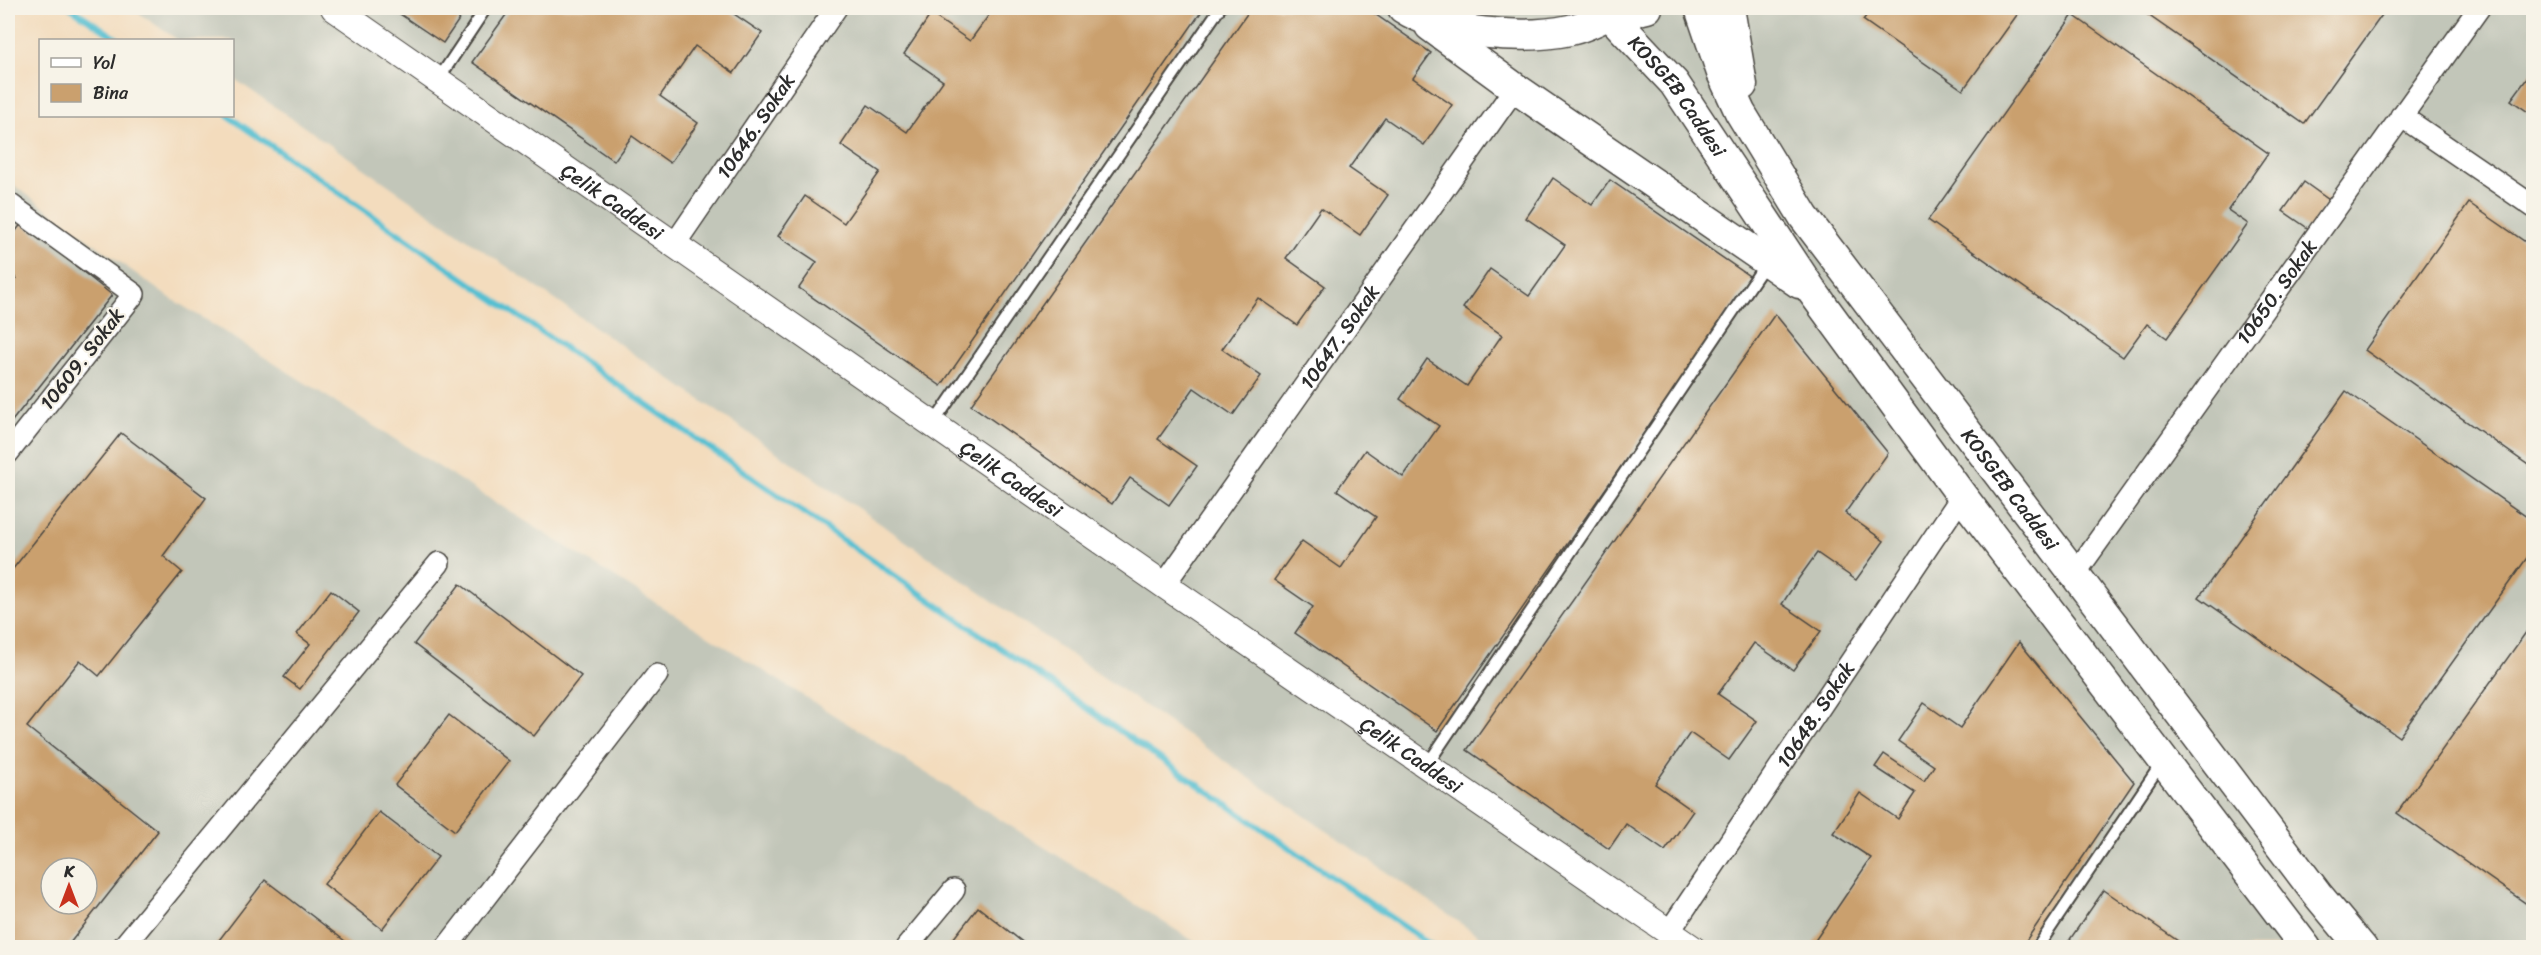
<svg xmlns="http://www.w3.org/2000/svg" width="2541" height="955" font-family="Sriracha,sans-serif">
<rect width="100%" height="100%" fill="#f7f3e8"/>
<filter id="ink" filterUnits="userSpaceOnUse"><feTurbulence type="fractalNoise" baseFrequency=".0167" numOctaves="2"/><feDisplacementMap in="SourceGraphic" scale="12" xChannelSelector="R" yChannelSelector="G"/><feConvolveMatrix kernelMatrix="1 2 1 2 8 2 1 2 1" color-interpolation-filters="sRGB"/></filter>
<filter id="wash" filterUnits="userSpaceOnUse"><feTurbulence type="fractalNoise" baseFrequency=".008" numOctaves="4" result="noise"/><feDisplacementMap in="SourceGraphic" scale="24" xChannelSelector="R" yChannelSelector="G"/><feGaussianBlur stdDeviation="1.35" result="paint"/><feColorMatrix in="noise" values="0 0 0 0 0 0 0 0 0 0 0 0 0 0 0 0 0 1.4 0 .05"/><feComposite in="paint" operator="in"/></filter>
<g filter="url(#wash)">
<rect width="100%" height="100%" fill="#f3dcbd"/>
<g fill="#c2c6b9" fill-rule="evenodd">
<polygon points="131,8 2533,8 2533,947 1495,947 233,78 232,40 178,40"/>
<path d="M8,181L164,294L1203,947H8ZM51,868H87V904H51Z"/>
</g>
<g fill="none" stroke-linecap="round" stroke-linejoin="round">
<g stroke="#55bfd1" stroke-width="6">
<polyline points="71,8 119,40"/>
<polyline points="228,116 1435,948"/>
</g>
</g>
<g id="blocks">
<g fill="#caa06e" fill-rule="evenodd">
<polygon points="391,8 467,8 443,43"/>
<polygon points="511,8 725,8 762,33 734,73 695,46 660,96 698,123 670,163 632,136 614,161 472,62"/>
<polygon points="994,8 1204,8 941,386 799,288 817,262 778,236 805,196 844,223 880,172 841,145 868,105 907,132 943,81 904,54 931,14 970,41"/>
<polygon points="1251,8 1366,8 1431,53 1413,78 1452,105 1424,145 1385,118 1349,168 1388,195 1360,235 1321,208 1286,258 1325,286 1297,325 1258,298 1222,349 1261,376 1233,415 1194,388 1158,439 1197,466 1169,505 1130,478 1112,504 971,405"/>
<polygon points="1872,8 2022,8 1963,90 1863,20"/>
<polygon points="2138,8 2387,8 2304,124"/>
<polygon points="2073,15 2268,153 2228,210 2248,224 2167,338 2147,324 2123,357 1928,220"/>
<polygon points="2534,69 2534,116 2511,100"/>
<polygon points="1553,178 1592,205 1610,180 1752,278 1437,731 1295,633 1313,607 1274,580 1302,541 1341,568 1376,517 1337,490 1365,450 1403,477 1439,426 1400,399 1427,359 1467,386 1502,335 1463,308 1490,269 1529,296 1565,245 1526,218"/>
<polygon points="2304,182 2329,200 2309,229 2283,211"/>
<polygon points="2469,203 2534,248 2534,469 2365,350"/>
<polygon points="22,223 112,295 8,426 8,288 16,278 8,271 8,241"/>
<polygon points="1775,314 1888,453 1845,513 1884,541 1856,580 1817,553 1799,578 1782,604 1821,631 1793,670 1754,643 1736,669 1718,694 1757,721 1729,760 1690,733 1655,784 1693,811 1665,851 1626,824 1609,849 1467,750"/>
<polygon points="2346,391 2534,522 2534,548 2399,737 2199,597"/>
<path d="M121,433L206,498L163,556L182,572L99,676L80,660L27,727L158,831L66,948H8V575ZM51,868H87V904H51Z"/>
<polygon points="460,584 581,676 534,736 414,644"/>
<polygon points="331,590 359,612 300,689 284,677 310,644 297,634"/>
<polygon points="2534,621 2534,909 2397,813"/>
<polygon points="2019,642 2134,782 2021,948 1810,948 1871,858 1833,833 1860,793 1898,819 1915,793 1875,767 1884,754 1924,781 1934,766 1898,741 1924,703 1960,728"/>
<polygon points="449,715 509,761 455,831 395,785"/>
<polygon points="379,812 438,857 382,929 324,884"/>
<polygon points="265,880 354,948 213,948"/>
<polygon points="2104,890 2188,948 2064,948"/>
<polygon points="978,907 1030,948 946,948"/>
</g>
</g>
</g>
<g filter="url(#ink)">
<use href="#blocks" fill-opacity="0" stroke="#494641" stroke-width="1.5"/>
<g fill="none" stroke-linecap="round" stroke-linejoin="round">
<defs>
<g id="service">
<polyline points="438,80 486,8"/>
<polyline points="933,424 1220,8"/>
<polyline points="1427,765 1766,263"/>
<polyline points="2037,948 2161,764"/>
</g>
<g id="minor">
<polyline points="2401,116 2534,207"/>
<polyline points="8,203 134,294 8,453"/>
<path id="s1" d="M674,245L836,8"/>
<path id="s2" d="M2074,575L2479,8"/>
<path id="s3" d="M1164,585L1515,88"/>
<path id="s4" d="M1669,932L1962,496"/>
<polyline points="122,948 439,563"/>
<polyline points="446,948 657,675"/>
<polyline points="906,948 954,890"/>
</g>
<g id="tertiary">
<path id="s5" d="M334,8L1164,585L1692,948"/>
</g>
<g id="secondary">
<path id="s6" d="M1403,8C1443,34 1524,40 1570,30C1584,27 1596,21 1609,14L1674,83L1812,291L1962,496L2306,948"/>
<path id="s7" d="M1700,8L1722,73L1740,112L1804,217L2317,894L2362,948"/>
<polyline points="1729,8 1742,85"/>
<polyline points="1597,11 1622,14 1647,8"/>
<polyline points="1430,26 1515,88 1799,283"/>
</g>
</defs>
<use href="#service" stroke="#494641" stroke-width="14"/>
<use href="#minor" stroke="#494641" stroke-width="24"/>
<use href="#tertiary" stroke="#494641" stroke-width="28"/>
<use href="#secondary" stroke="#494641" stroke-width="33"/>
<use href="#service" stroke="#fff" stroke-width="10"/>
<use href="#minor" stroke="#fff" stroke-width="21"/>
<use href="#tertiary" stroke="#fff" stroke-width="26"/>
<use href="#secondary" stroke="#fff" stroke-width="30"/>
</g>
</g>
<g text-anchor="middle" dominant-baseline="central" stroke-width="4.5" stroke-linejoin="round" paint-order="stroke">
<g font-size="20" fill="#2b2b2b" stroke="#f7f3e8">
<text stroke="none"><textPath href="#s6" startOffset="321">KOSGEB Caddesi</textPath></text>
<text stroke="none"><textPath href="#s1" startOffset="144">10646. Sokak</textPath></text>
<text stroke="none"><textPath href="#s5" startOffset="339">Çelik Caddesi</textPath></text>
<text stroke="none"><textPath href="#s2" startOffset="348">10650. Sokak</textPath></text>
<text stroke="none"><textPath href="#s3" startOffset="304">10647. Sokak</textPath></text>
<text transform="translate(82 359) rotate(-52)">10609. Sokak</text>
<text stroke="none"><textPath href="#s5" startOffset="825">Çelik Caddesi</textPath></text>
<text stroke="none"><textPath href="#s7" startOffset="576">KOSGEB Caddesi</textPath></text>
<text stroke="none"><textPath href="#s4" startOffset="262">10648. Sokak</textPath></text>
<text stroke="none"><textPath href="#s5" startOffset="1311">Çelik Caddesi</textPath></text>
</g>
</g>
<rect width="2541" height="955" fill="none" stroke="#f7f3e8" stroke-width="30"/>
<rect x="39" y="39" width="195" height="78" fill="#f7f3e8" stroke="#a5a39c" stroke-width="1.5"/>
<rect x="51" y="58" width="30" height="9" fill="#ffffff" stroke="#a5a39c" stroke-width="1.5"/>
<text x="93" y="69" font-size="18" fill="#2b2b2b">Yol</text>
<rect x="51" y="84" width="30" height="18" fill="#caa06e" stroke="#a5a39c" stroke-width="1.5"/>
<text x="93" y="99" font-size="18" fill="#2b2b2b">Bina</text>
<g transform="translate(69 886)"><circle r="28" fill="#f7f3e8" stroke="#a5a39c" stroke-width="1.5"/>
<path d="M0-4.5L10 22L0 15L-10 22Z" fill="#c8321e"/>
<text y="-9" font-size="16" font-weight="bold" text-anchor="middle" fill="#2b2b2b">K</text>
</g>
</svg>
